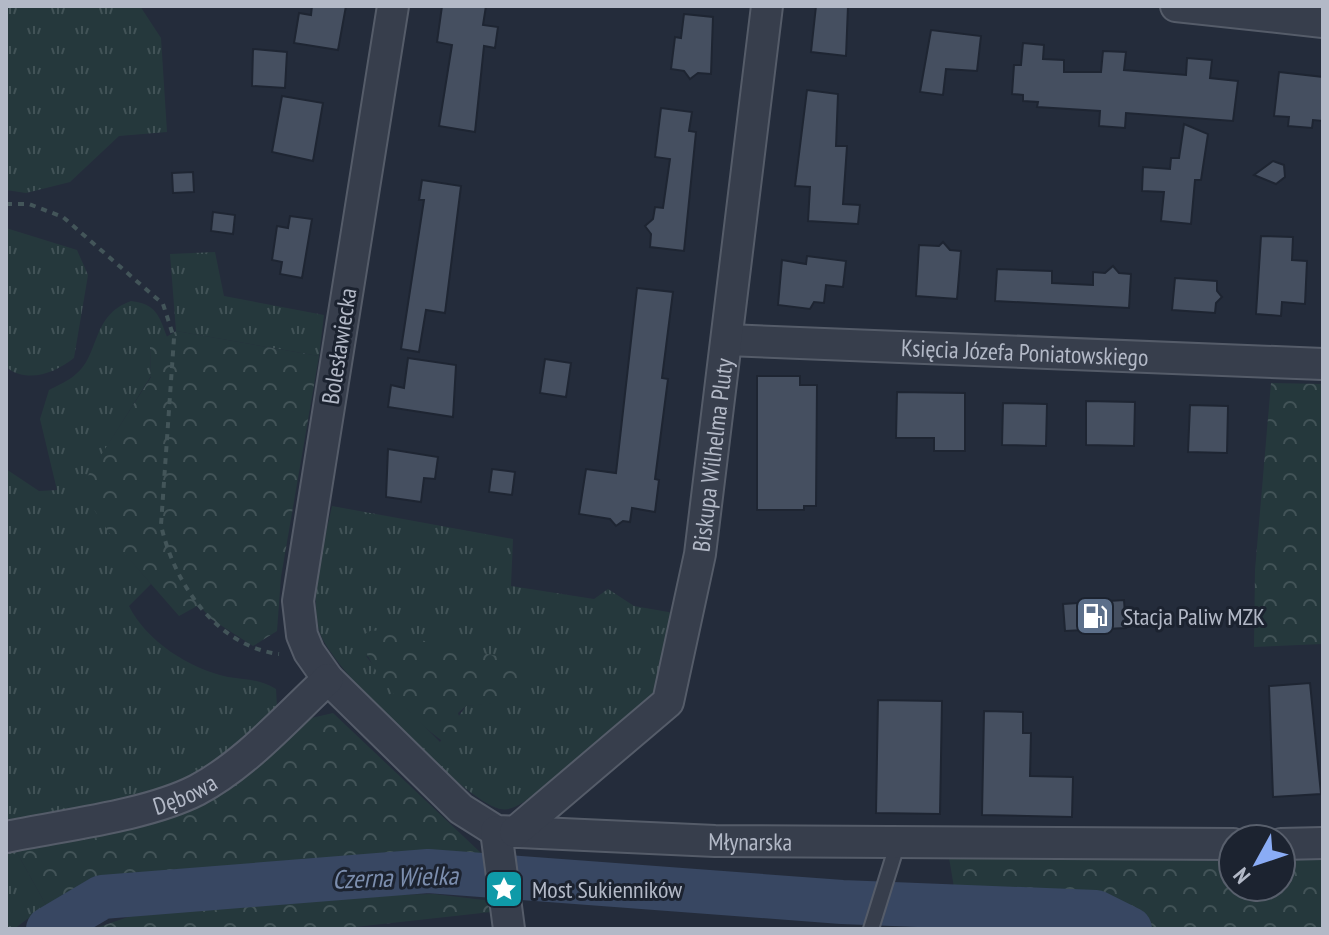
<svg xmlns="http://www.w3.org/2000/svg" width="1329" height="935" font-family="'PT Sans Narrow',sans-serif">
<defs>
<pattern id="grass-tufts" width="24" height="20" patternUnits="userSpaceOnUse" patternTransform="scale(2)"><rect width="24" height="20" fill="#25383c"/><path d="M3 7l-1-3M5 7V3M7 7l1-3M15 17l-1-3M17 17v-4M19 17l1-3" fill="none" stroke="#425357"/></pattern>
<pattern id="forest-crowns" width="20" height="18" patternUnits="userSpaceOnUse" patternTransform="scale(2)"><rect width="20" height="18" fill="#25383c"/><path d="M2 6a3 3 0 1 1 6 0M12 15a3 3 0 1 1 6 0" fill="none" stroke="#425357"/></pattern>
</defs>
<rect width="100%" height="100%" fill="#242c3b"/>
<g fill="url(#grass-tufts)" fill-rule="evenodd">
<polygon points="6,6 140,6 161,38 167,132 119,136 70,182 26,193 6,190"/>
<path d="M6,228L77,250L88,275L74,358C55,373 27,384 6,367Z"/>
<polygon points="215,252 224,296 324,315 319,356 176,331 170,254"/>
<path d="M131,301C156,304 159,315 167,337L150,348L151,376L81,488L117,544L151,584L129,606C146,641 190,669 228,677C247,680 259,679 276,689L277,707L259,727L189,783L6,825V469L39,491L57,490L40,419L49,390C58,385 69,381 76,374C100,355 91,315 131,301Z"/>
<path d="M332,506L513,539L511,586L594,599L608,589L634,606L674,613L657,690L530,798C520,804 509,813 497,808C462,797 331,668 320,633C308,595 324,544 332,506ZM366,656L511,701L466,706L440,742L407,709Z"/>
<polygon points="15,849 46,905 14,929 6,929 6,850"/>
</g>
<g fill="url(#forest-crowns)">
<polygon points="176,331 319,356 281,577 277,631 253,646 211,619 199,605 179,616 117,545 80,488 151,377 150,347"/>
<polygon points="1271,383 1323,384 1323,644 1254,647 1255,570"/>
<path d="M372,630L521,661V683L511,702L466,706L458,713L466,737L452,746C427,737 358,662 363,635Z"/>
<polygon points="333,713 481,853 469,860 244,869 88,889 46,905 15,849 103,826 307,719"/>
<polygon points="946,840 1233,841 1233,887 1281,887 1281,841 1323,840 1323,929 961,929"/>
<polygon points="434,894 492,901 491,912 337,929 93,929 160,906 258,898"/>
</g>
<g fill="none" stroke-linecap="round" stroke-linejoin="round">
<polyline stroke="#384762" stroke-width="44" points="48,929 102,897 428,871 842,902 1096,912 1130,929"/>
</g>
<g fill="#454f60" stroke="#1e2532" stroke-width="2">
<polygon points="312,6 346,6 338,50 294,43 299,13 311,15"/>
<polygon points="442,6 486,6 483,25 498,27 495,48 484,46 475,132 439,126 452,45 437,42"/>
<polygon points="816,6 848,6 846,56 811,52"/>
<polygon points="684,14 713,17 711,74 698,73 690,79 684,71 671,69 675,37 681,38"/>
<polygon points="931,30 981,36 977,71 946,69 943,95 920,92"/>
<polygon points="1023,43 1044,45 1043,59 1064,60 1064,72 1101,72 1103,51 1126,52 1124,70 1186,75 1187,58 1212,60 1210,78 1238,81 1233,121 1126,113 1125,128 1099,126 1100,111 1037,107 1038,102 1023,101 1023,95 1012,94 1014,65 1021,65"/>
<polygon points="253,49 287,52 285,88 252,86"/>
<polygon points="1279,72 1323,77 1323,121 1313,120 1312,128 1288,126 1289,117 1274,116"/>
<polygon points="807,90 838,94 836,146 847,146 843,204 860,205 858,224 808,221 810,187 795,186"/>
<polygon points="282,96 323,103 313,161 272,152"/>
<polygon points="661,108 692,112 689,131 696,132 684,251 650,247 651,234 645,226 653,219 655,207 663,208 670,159 655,157"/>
<polygon points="1184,124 1208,134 1201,180 1195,180 1191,224 1161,221 1164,192 1142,191 1143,167 1170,169 1171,158 1179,158"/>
<polygon points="1273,161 1284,165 1285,177 1276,184 1254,175"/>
<polygon points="193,172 194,192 173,193 172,173"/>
<polygon points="422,180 461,186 445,313 426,310 419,352 401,349 424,200 419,200"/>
<polygon points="213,212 235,215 233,234 211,231"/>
<polygon points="290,216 312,219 302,278 280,274 282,262 272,260 277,226 288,228"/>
<polygon points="1261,236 1293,237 1292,260 1307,261 1305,304 1282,302 1281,316 1256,314"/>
<polygon points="943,242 950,250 961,251 957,299 916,296 919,245 939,246"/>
<polygon points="807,256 846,261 843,287 826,285 824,303 814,302 810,309 778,305 782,260 806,264"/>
<polygon points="1113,266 1119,273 1131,274 1129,308 995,301 997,269 1052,271 1052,283 1093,285 1093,272 1105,273"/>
<polygon points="1175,278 1217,281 1217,291 1222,297 1216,303 1215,313 1172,310"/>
<polygon points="637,288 673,292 662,378 668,379 655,479 659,480 655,512 632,508 630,522 623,521 616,526 610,519 579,514 586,469 616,473"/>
<polygon points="408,358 456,365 453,417 388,407 391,385 404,388"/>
<polygon points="545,359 571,363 566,397 540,393"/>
<polygon points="757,376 800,376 800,385 817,385 816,506 804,506 804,510 757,510"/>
<polygon points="897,392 965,393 965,451 934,451 934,438 896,438"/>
<polygon points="1086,401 1135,402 1134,446 1086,445"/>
<polygon points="1003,403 1047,404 1046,446 1002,445"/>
<polygon points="1190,405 1228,406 1227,453 1188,452"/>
<polygon points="388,449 438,457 435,479 424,478 421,502 386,497"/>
<polygon points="492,469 515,472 512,495 489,492"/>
<polygon points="1124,600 1126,628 1065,631 1063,604"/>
<polygon points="1310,683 1321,794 1273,797 1269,686"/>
<polygon points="878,700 942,701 940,814 876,813"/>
<polygon points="984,711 1023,712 1023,733 1031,733 1030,776 1073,777 1072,817 982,815"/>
</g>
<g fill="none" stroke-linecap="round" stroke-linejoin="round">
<defs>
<polyline id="service" points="871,929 898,842"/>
<g id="minor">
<path id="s1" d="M393,6L298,601L302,635L309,652L328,679L461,809L496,831L715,841L1233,844"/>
<polyline points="1176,6 1323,22"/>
<path id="s2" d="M727,340L1323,364"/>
<polyline points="496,831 509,929"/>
<path id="s3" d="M515,832L668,702L700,554L767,6"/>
<path id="s4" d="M6,837C63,825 146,816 197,790C246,764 287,717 328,679"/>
<polyline points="1281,844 1323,843"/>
</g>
</defs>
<use href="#service" stroke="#555c69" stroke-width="18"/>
<use href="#minor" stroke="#555c69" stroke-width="34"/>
<path stroke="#435559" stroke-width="4" stroke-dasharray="6 6" stroke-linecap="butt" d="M6,204H29L63,217L163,304L174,338L161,525C174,583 216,646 279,654"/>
<use href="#service" stroke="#373e4c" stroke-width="14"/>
<use href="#minor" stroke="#373e4c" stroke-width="30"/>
</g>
<defs>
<symbol id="fuel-square" viewBox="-11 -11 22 22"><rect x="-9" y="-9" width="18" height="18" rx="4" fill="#5c6f8a" stroke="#1c2330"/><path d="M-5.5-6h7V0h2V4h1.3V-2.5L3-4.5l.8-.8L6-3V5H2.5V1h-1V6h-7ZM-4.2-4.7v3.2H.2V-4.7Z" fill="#fff"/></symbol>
<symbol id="sight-square" viewBox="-11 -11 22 22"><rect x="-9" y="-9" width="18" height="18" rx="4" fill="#0f9aa8" stroke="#1c2330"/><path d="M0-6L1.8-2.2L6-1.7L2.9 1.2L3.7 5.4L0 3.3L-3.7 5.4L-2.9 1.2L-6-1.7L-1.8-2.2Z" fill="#fff"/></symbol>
</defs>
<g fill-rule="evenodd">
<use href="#fuel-square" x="1073" y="594" width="44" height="44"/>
<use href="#sight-square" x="482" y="867" width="44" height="44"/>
</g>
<g text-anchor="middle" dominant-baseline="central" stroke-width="6" stroke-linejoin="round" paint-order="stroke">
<g font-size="24" fill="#b3b9c7" stroke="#1c2330">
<text transform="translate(339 346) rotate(-81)">Bolesławiecka</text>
<text stroke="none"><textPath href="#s2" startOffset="298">Księcia Józefa Poniatowskiego</textPath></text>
<text stroke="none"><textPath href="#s3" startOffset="452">Biskupa Wilhelma Pluty</textPath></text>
<text stroke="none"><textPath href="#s4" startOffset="184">Dębowa</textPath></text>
<text stroke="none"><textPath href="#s1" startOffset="1170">Młynarska</textPath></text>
</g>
<g font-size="24" fill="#b3b9c7" stroke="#1c2330" text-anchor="start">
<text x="1123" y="616">Stacja Paliw MZK</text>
<text x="532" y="889">Most Sukienników</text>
</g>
<g font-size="26" font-style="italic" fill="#7c8eae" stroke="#1c2330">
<text transform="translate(395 877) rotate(-2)">Czerna Wielka</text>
</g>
</g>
<rect width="1329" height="935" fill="none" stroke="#b3b9c7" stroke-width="16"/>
<g transform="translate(1257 863) rotate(230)"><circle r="38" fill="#1c2330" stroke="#585f6c" stroke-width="2"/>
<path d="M0-6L14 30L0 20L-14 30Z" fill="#8aacf5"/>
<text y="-12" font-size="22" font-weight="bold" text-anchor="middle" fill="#b3b9c7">N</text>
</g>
</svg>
